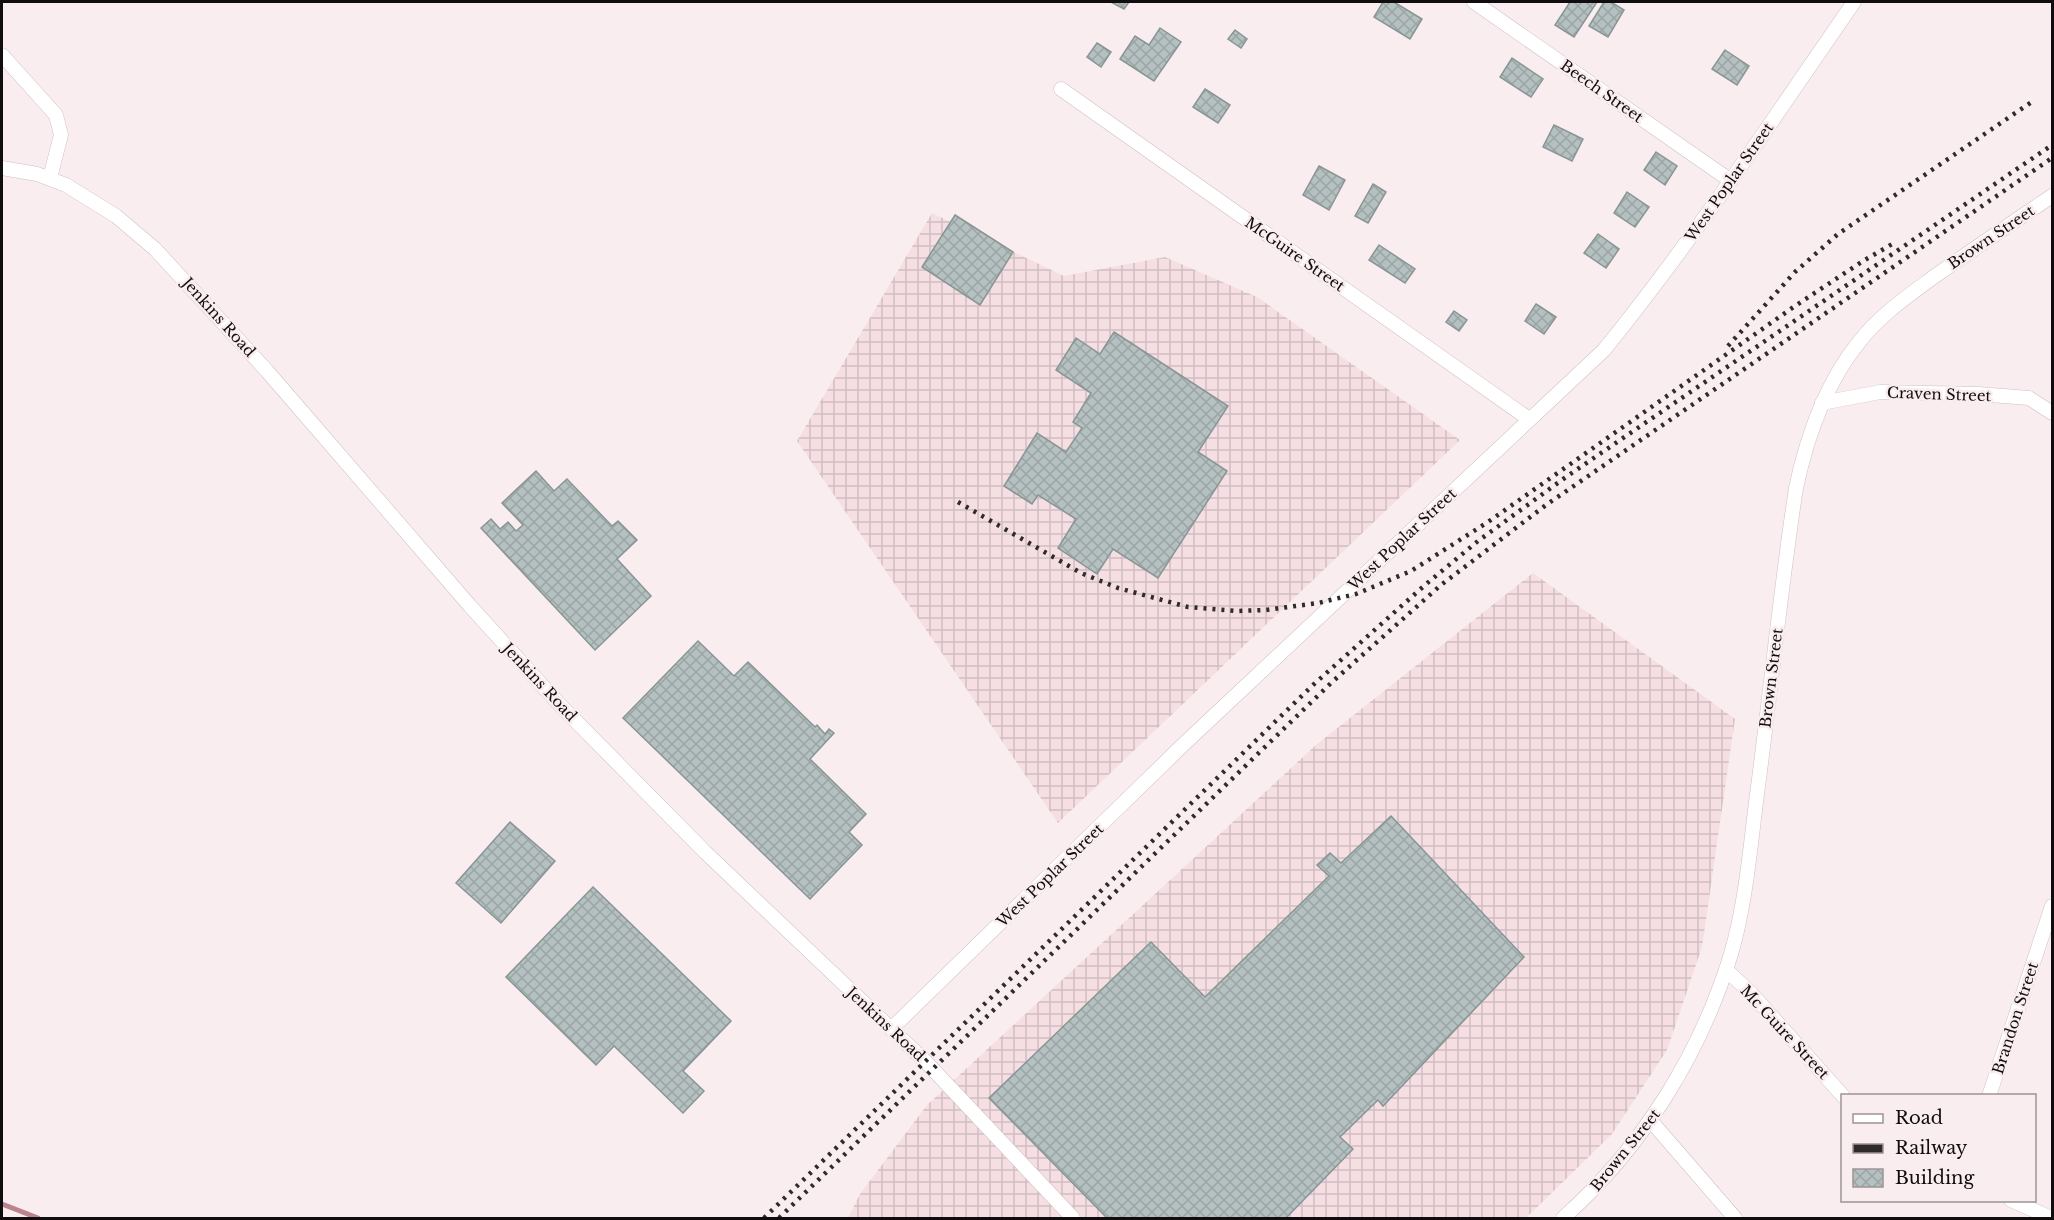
<svg xmlns="http://www.w3.org/2000/svg" width="2054" height="1220" font-family="'Libre Baskerville',serif">
<defs>
<pattern id="industrial-grid" width="8" height="8" patternUnits="userSpaceOnUse" patternTransform="scale(1.5)"><rect width="8" height="8" fill="#f5dfe3"/><path d="M0 4h8M4 0v8" fill="none" stroke="#d1bec2"/></pattern>
<pattern id="building-cross-hatch" width="8" height="8" patternUnits="userSpaceOnUse" patternTransform="scale(1.5)"><rect width="8" height="8" fill="#b4c1c0"/><path d="M0 0l8 8M0 8l8-8" fill="none" stroke="#9aa5a4"/></pattern>
</defs>
<rect width="100%" height="100%" fill="#faedef"/>
<g fill="url(#industrial-grid)">
<polygon points="932,213 1064,276 1165,257 1257,297 1460,440 1058,823 797,441"/>
<polygon points="1533,573 1735,719 1702,947 1667,1050 1612,1134 1526,1218 848,1218 860,1194 927,1105 1316,745"/>
</g>
<g fill="none" stroke-linecap="round" stroke-linejoin="round">
<polyline stroke="#bb838d" stroke-width="5" points="2,1204 38,1218"/>
</g>
<g fill="url(#building-cross-hatch)" stroke="#899595" stroke-width="1.5">
<polygon points="1111,2 1129,2 1124,9"/>
<polygon points="1383,2 1394,2 1422,19 1410,39 1374,17"/>
<polygon points="1570,2 1597,2 1574,37 1555,25"/>
<polygon points="1604,2 1611,2 1624,10 1608,37 1589,26"/>
<polygon points="1160,28 1181,42 1154,81 1120,59 1135,36 1149,45"/>
<polygon points="1235,30 1247,39 1241,48 1228,39"/>
<polygon points="1097,43 1111,52 1101,67 1087,57"/>
<polygon points="1725,50 1749,66 1737,85 1712,69"/>
<polygon points="1512,58 1543,79 1531,97 1500,77"/>
<polygon points="1205,89 1230,105 1218,123 1193,107"/>
<polygon points="1554,125 1583,139 1572,161 1543,147"/>
<polygon points="1656,152 1677,166 1665,185 1644,170"/>
<polygon points="1319,166 1345,180 1329,210 1303,195"/>
<polygon points="1373,184 1386,192 1368,223 1355,216"/>
<polygon points="1627,192 1649,207 1635,227 1614,213"/>
<polygon points="955,215 1013,252 980,305 922,267"/>
<polygon points="1598,234 1619,249 1606,268 1584,253"/>
<polygon points="1379,245 1415,269 1405,283 1369,260"/>
<polygon points="1536,304 1556,317 1544,334 1525,321"/>
<polygon points="1454,311 1467,320 1459,331 1446,322"/>
<polygon points="1114,332 1228,406 1198,452 1227,471 1158,578 1113,549 1097,574 1058,548 1076,519 1038,495 1032,504 1004,486 1037,433 1066,452 1082,428 1073,422 1091,393 1056,370 1076,338 1100,354"/>
<polygon points="536,471 554,491 567,479 612,526 618,521 637,540 617,559 651,596 595,650 481,528 491,519 500,529 508,522 516,531 523,525 502,503"/>
<polygon points="698,641 734,676 748,662 815,727 817,725 825,734 829,729 834,733 810,759 866,814 849,832 862,845 810,899 623,718"/>
<polygon points="1391,816 1524,957 1383,1106 1378,1100 1340,1137 1353,1149 1286,1218 1107,1218 989,1098 1151,942 1205,997 1329,876 1317,865 1330,853 1341,863"/>
<polygon points="510,822 555,861 501,923 456,883"/>
<polygon points="593,887 731,1021 683,1071 704,1091 683,1113 614,1046 596,1065 506,977"/>
</g>
<g fill="none" stroke-linecap="round" stroke-linejoin="round">
<defs>
<g id="street">
<polyline points="1474,2 1731,181"/>
<polyline points="2,55 56,115 61,135 50,178"/>
<polyline points="1061,89 1529,419"/>
<polyline points="2,168 37,174 66,185 116,216 155,249 267,371 470,606 560,705 705,852 926,1062 1073,1218"/>
<polyline points="1822,403 1880,392 1978,394 2029,398 2052,413"/>
<polyline points="1726,970 1750,992 1843,1096"/>
<path d="M892,1028L1186,742L1604,350C1694,239 1773,119 1854,2"/>
<polyline points="1989,1096 2052,906"/>
<polyline points="1651,1121 1735,1218"/>
<polyline points="2011,1200 2051,1218"/>
<path d="M1563,1218C1642,1148 1700,1055 1731,954C1745,907 1750,851 1756,802C1770,698 1780,592 1796,488C1807,436 1825,384 1859,342C1880,315 1908,296 1935,276C1974,249 2013,222 2052,196"/>
</g>
</defs>
<use href="#street" stroke="#cdc1c3" stroke-width="15"/>
<use href="#street" stroke="#fff" stroke-width="14"/>
<g stroke="#2f2a2b" stroke-width="4.5" stroke-dasharray="3 6" stroke-linecap="butt">
<polyline points="1728,346 1795,272 1838,234 2033,101"/>
<polyline points="958,502 1081,573 1118,588 1188,607 1237,611 1266,610 1318,603 1356,594 1411,571 1488,522 1795,306 1863,261 1894,243"/>
<polyline points="764,1218 1313,685 1425,585 1478,541 1566,477 2052,145"/>
<polyline points="779,1218 1331,683 1441,585 1546,505 2052,158"/>
</g>
</g>
<g text-anchor="middle" dominant-baseline="central" stroke-width="5" stroke-linejoin="round" paint-order="stroke">
<g font-size="15" fill="#110d0e" stroke="#faedef">
<text transform="translate(1602 91) rotate(35)">Beech Street</text>
<text transform="translate(1729 182) rotate(-55)">West Poplar Street</text>
<text transform="translate(1991 237) rotate(-34)">Brown Street</text>
<text transform="translate(1295 254) rotate(35)">McGuire Street</text>
<text transform="translate(219 317) rotate(48)">Jenkins Road</text>
<text transform="translate(1939 394) rotate(2)">Craven Street</text>
<text transform="translate(1402 539) rotate(-43)">West Poplar Street</text>
<text transform="translate(1771 678) rotate(-83)">Brown Street</text>
<text transform="translate(540 682) rotate(47)">Jenkins Road</text>
<text transform="translate(1050 875) rotate(-44)">West Poplar Street</text>
<text transform="translate(2015 1018) rotate(-72)">Brandon Street</text>
<text transform="translate(886 1024) rotate(43)">Jenkins Road</text>
<text transform="translate(1785 1032) rotate(47)">Mc Guire Street</text>
<text transform="translate(1625 1150) rotate(-51)">Brown Street</text>
</g>
</g>
<rect width="2054" height="1220" fill="none" stroke="#110d0e" stroke-width="6"/>
<rect x="1841" y="1094" width="195" height="108" fill="#faedef" stroke="#9d9395" stroke-width="1.5"/>
<rect x="1853" y="1114" width="30" height="9" fill="#ffffff" stroke="#9d9395" stroke-width="1.5"/>
<text x="1895" y="1124" font-size="18" fill="#110d0e">Road</text>
<rect x="1853" y="1144" width="30" height="9" fill="#2f2a2b" stroke="#9d9395" stroke-width="1.5"/>
<text x="1895" y="1154" font-size="18" fill="#110d0e">Railway</text>
<rect x="1853" y="1169" width="30" height="18" fill="url(#building-cross-hatch)" stroke="#9d9395" stroke-width="1.5"/>
<text x="1895" y="1184" font-size="18" fill="#110d0e">Building</text>
</svg>
